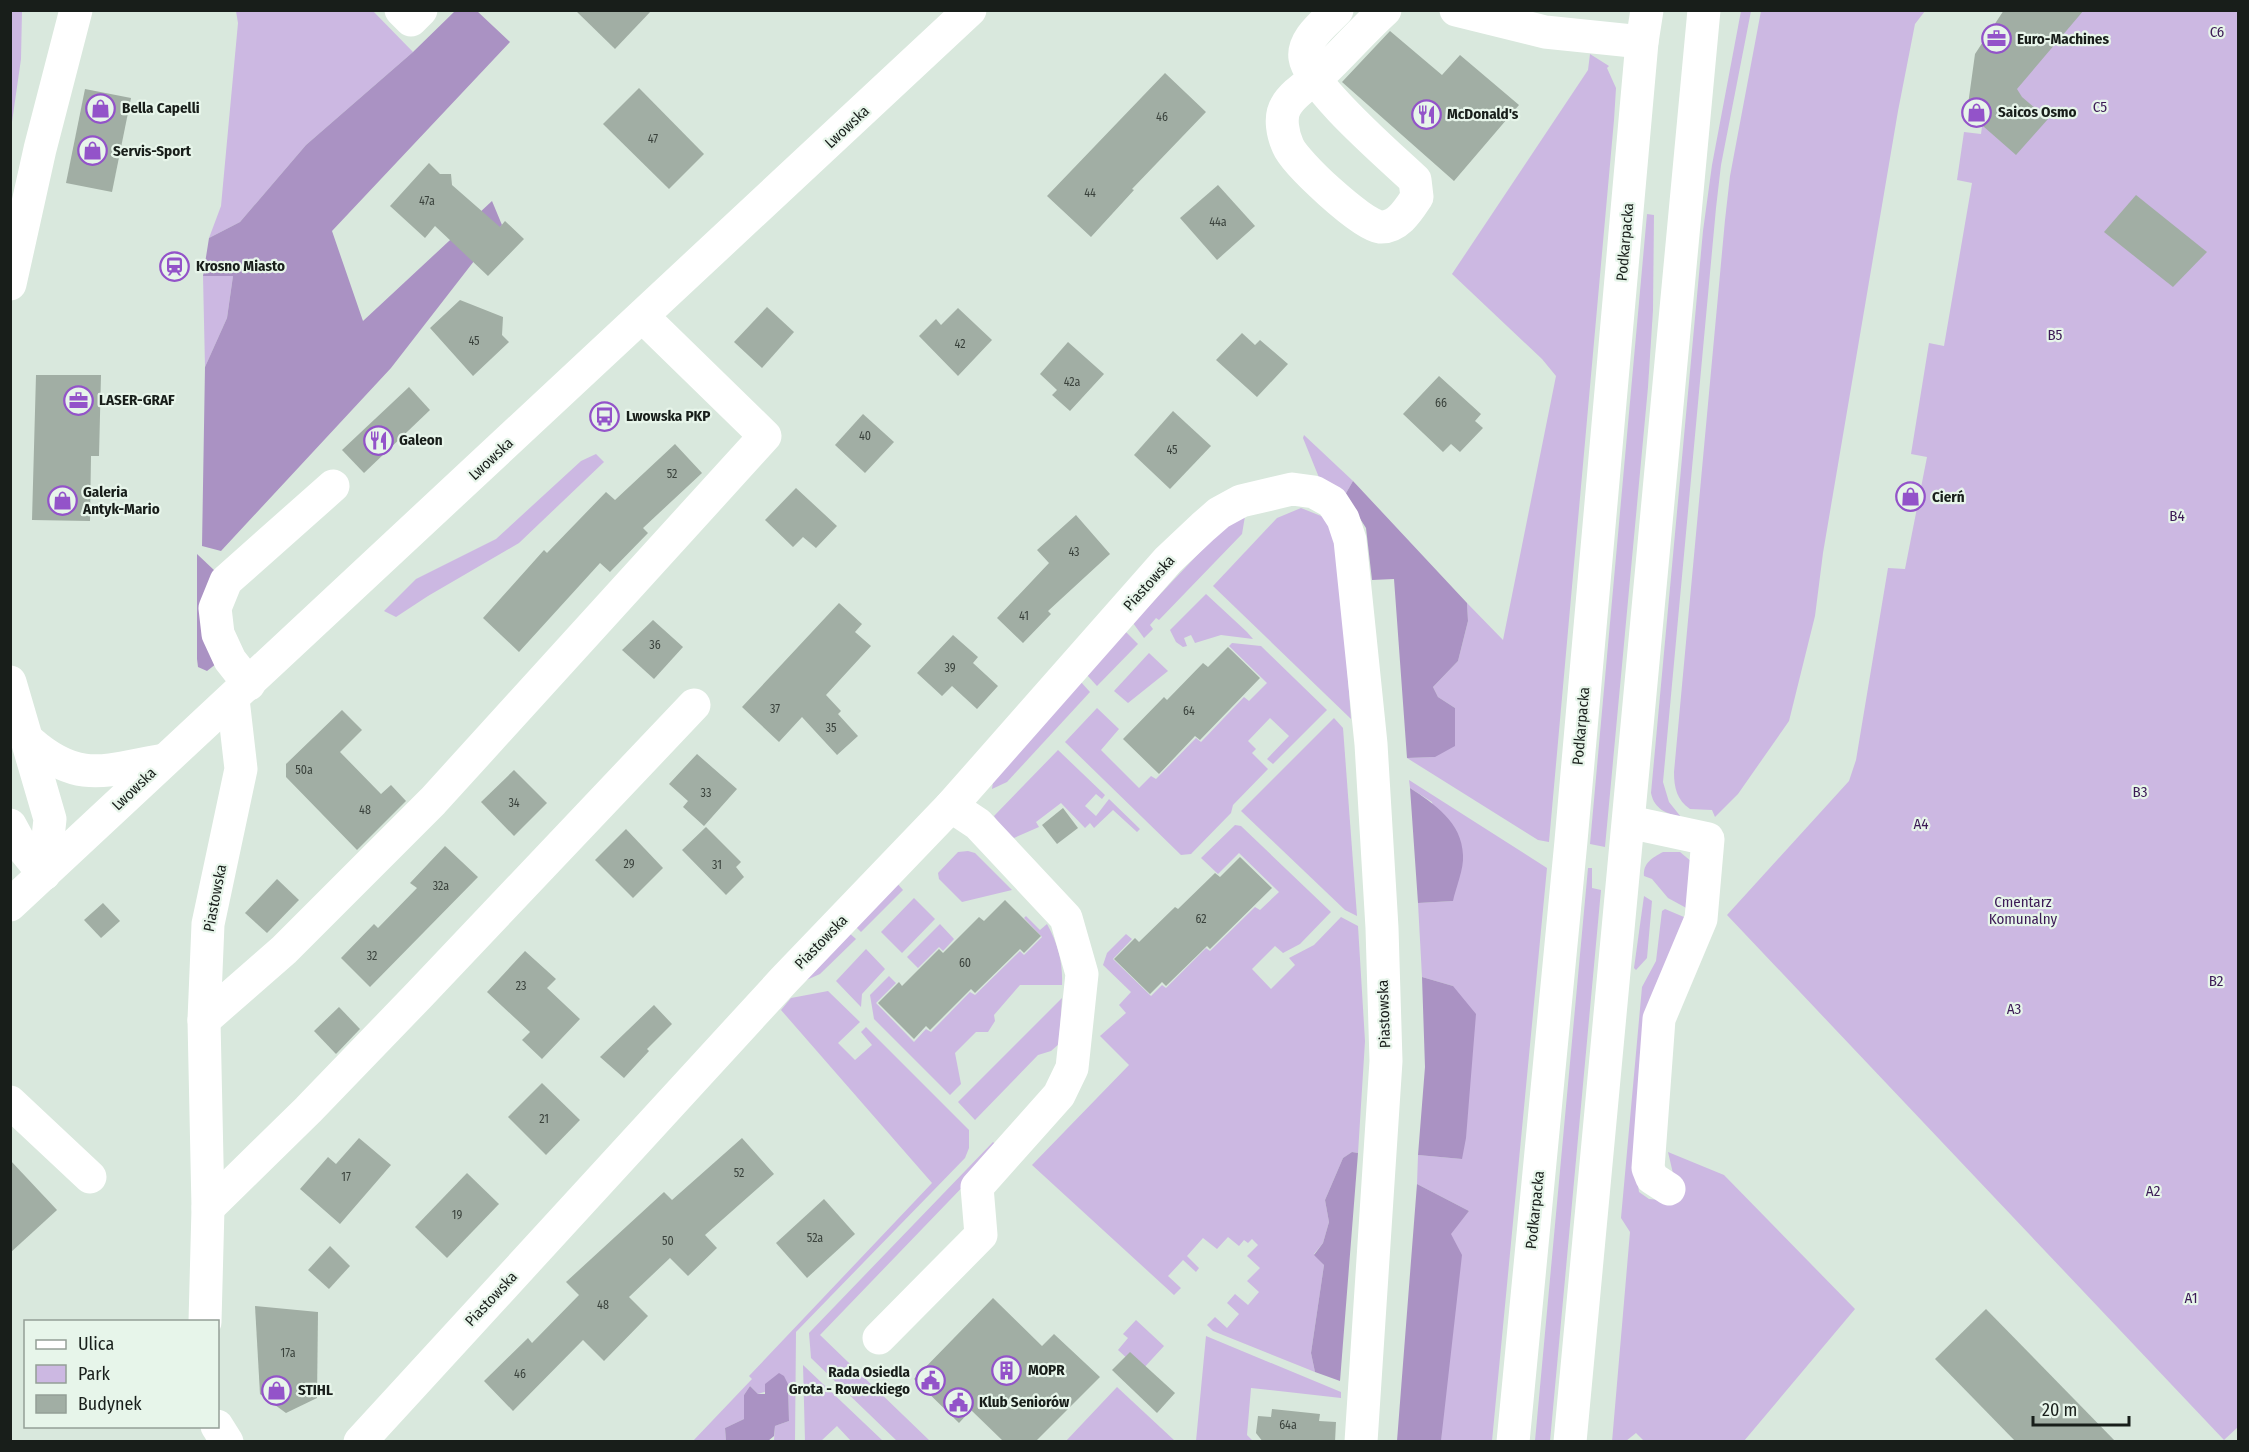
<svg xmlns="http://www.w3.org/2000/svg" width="2249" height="1452" font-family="'Fira Sans Condensed',sans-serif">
<rect width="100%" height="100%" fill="#d9e8dd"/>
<g fill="#ccb8e2">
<polygon points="11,10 22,11 21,59 11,129"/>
<polygon points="236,11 373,11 413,52 306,145 240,222 209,238 221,206 238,23"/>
<path d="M1741,11H1751L1721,165L1716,208L1663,782L1669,802L1681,817C1667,814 1654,809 1651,793L1703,231L1712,165Z"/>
<path d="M1761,11H1925L1915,24L1898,111L1823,553L1815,616L1789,721L1738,794L1715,817L1712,810L1690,809C1677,800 1674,788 1674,772L1725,220L1730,176Z"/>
<polygon points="2023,11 2238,11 2238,1427 2224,1440 1727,915 1849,781 1856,760 1888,568 1905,569 1927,457 1911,454 1929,343 1944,346 1972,183 1957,180 1964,132 1981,134 1991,59"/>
<polygon points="1590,54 1609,66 1607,68 1616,88 1614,120 1549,842 1538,840 1407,758 1435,757 1455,708 1438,697 1433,687 1458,661 1468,621 1467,603 1503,640 1556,376 1542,359 1452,274 1588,70"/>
<polygon points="1647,214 1654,215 1653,310 1648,387 1605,847 1590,844"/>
<polygon points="203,276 233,276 227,318 205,367"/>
<polygon points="1304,435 1353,481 1345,495 1320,480 1303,438"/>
<polygon points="596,454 604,462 519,543 428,596 396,617 384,611 416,579 496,539 581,461"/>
<polygon points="1301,508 1326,518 1338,544 1351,719 1213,586 1277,518"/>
<polygon points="1245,516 1242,534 1159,620 1156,618 1150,625 1153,629 1144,638 1133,623 1220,531"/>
<polygon points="1206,594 1247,632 1253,639 1221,635 1195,643 1191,635 1184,638 1187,646 1183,647 1176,642 1170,630"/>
<polygon points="1126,632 1138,644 1097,686 1087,675"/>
<polygon points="1232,643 1261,646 1327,710 1273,764 1267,759 1289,736 1270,718 1248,741 1256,749 1252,753 1268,769 1233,805 1231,813 1191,854 1181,855 1065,742 1097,708 1119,729 1101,750 1139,788 1151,776 1156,779 1196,738 1201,742 1244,697 1249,701 1267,683 1229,646"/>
<polygon points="1149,653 1168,671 1128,703 1114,691"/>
<polygon points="1080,681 1090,692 1007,782 992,789 993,782"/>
<polygon points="1334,718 1343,728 1357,916 1345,910 1241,811"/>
<polygon points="1058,750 1105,795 1102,799 1096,794 1085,806 1096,816 1109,799 1140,829 1137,832 1113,810 1094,828 1090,823 1085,828 1061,803 1036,822 1039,827 1014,838 1003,830 994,816"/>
<polygon points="1409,780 1547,868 1492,1441 1441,1441 1450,1234 1469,1211 1417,1184 1418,1155 1462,1159 1453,986 1422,977 1418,903 1453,901 1432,802 1410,788"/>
<polygon points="1235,825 1241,826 1331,912 1300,944 1283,953 1275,946 1252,969 1271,989 1295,965 1289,958 1314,945 1341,917 1358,926 1365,1041 1358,1153 1352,1152 1343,1158 1325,1200 1329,1222 1323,1243 1314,1254 1324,1265 1311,1353 1315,1372 1213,1331 1207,1325 1215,1317 1227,1328 1239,1314 1227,1303 1235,1294 1248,1305 1259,1292 1247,1281 1260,1268 1247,1256 1258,1245 1252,1239 1248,1243 1244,1240 1239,1246 1228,1237 1217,1249 1203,1238 1187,1256 1199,1268 1196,1272 1183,1260 1168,1276 1181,1288 1174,1295 1032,1165 1129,1065 1100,1036 1126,1013 1119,1005 1131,992 1103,965 1107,953 1126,934 1132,939 1113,959 1151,996 1162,985 1166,988 1206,948 1210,951 1255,907 1260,910 1279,892 1239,853 1218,874 1201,858"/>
<polygon points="968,851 975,853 1012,890 962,902 939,879 938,873 958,852"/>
<path d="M1663,852H1680L1692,862L1690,910L1668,898L1652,879L1644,876C1643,863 1652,858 1663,852Z"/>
<polygon points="1588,868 1592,868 1592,888 1601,890 1550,1441 1535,1441"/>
<polygon points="895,881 903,890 861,932 854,925"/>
<polygon points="1644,896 1652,901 1647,958 1636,970 1634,968"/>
<polygon points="914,898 935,919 902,953 881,932"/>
<polygon points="1665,909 1691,920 1637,1179 1639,1192 1649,1199 1672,1201 1675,1182 1668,1152 1724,1175 1855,1309 1744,1441 1644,1441 1636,1433 1626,1441 1612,1442 1630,1232 1621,1218 1642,987 1656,961 1662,911"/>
<path d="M1026,916L1040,930L1047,924C1058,944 1063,962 1062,985H1020L994,1015L995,1021L988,1032H976L955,1053L961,1084L950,1095L874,1019L870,995L889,976L896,983L876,1003L914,1042L926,1029L931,1032L970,992L975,995L1020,951L1024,955L1042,937L1024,918Z"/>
<polygon points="940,924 954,939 943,951 939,947 918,968 907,957"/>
<polygon points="848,932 856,939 820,974 802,982"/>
<polygon points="866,949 885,969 862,994 861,1007 836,981"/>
<polygon points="828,991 860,1022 838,1043 855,1060 872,1045 861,1032 866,1027 969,1130 969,1148 965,1158 796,1332 795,1441 774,1440 775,1426 789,1421 788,1384 758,1394 750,1386 744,1395 744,1419 725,1428 726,1441 692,1442 752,1379 749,1376 932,1183 781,1010 791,998"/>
<polygon points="1062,998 1059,1044 1051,1051 1038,1055 975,1120 958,1102"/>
<polygon points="993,1142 1000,1148 820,1335 930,1441 897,1441 811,1358 809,1333"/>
<polygon points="1136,1320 1164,1346 1141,1371 1118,1350 1128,1338 1123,1334"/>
<polygon points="1206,1336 1341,1392 1341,1398 1251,1388 1247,1435 1253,1441 1196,1441"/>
<polygon points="803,1365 883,1441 851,1441 837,1426 821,1441 805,1441"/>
<polygon points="1117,1387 1175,1441 1066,1441"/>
</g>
<g fill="#aa92c3">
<polygon points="455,11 477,11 510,42 332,231 363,321 492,201 502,225 391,368 221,551 202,546 205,367 227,318 233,276 203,276 209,238 240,222 306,145 413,52"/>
<polygon points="1353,481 1467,603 1468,621 1458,661 1433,687 1438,697 1455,708 1455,746 1435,757 1407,758 1394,579 1372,580 1366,528 1345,495"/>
<polygon points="197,554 215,571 221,660 207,671 198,667 197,659"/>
<path d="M1410,788C1434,804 1462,822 1463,855C1464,869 1456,887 1453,901L1418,903Z"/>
<polygon points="1422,977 1453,986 1476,1014 1466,1138 1462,1159 1418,1155 1425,1067"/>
<polygon points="1352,1152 1358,1153 1340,1381 1315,1372 1311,1353 1324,1265 1314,1255 1323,1243 1329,1222 1325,1200 1343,1158"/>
<polygon points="1417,1184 1469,1211 1451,1234 1462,1255 1441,1441 1397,1441"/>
<polygon points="779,1373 784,1376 788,1384 789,1421 775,1426 774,1436 768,1441 726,1441 725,1428 744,1419 744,1395 750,1386 758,1394 765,1394 765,1384"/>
</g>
<g fill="#a1aea4">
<polygon points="575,10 652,10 615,49"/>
<polygon points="2004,10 2084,10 2017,89 2022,97 2048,119 2016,155 1967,112 1975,54"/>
<polygon points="1390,31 1442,75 1460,55 1519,105 1454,181 1342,82"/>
<polygon points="1165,73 1206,112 1132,189 1134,190 1091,237 1047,196"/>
<polygon points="639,88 704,154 669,189 603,124"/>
<polygon points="85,89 131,98 112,192 66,183"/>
<polygon points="429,163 440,174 451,174 452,185 500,227 505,221 524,239 488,276 435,226 425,238 390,206"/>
<polygon points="1218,185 1255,226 1217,260 1180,218"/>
<polygon points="2136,195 2207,252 2173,287 2104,232"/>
<polygon points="460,300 503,317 502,335 509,342 473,376 430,328"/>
<polygon points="767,307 794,332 762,368 734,342"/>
<polygon points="958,308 992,340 958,376 919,336 936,319 941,325"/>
<polygon points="1242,333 1255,345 1260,340 1288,364 1257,397 1216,360"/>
<polygon points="1068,342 1104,374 1070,411 1052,395 1057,390 1040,374"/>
<polygon points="36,375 101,375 99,456 91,456 90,521 32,520"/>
<polygon points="1439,376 1481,414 1475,421 1483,428 1460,452 1451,444 1443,452 1403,414"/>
<polygon points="409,387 430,410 364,473 342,450"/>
<polygon points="1173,411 1211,446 1170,489 1134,455"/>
<polygon points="863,414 894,442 865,473 835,445"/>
<polygon points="675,444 702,473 643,528 648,533 610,572 600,563 519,652 483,618 544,550 547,553 606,492 615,500"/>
<polygon points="796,488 837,526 816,548 803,537 793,547 765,520"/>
<polygon points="1076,515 1110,554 1048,611 1051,614 1023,643 997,618 1049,563 1037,550"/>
<polygon points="839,603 862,624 855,632 871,646 826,695 841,711 838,714 858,736 837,755 802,717 779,742 742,707"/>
<polygon points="653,620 683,647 654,679 622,650"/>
<polygon points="953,635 978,657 973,663 998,686 977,709 952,686 942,696 917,673"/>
<polygon points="1228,647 1260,678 1200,740 1195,736 1159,774 1123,739 1164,697 1167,700 1203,663 1208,667"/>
<polygon points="342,710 362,730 340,752 381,794 391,785 406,801 357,850 286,777 286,764"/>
<polygon points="697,754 737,789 704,826 683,807 688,801 669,784"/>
<polygon points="514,770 547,803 514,836 481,802"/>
<polygon points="1063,808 1078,828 1057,844 1042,825"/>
<polygon points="706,827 741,862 736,867 744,877 726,895 682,850"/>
<polygon points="626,829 663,868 633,898 595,860"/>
<polygon points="445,846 478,877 370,987 341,958 374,924 378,928 417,888 410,883"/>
<polygon points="1240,857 1272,888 1210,949 1207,946 1166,986 1162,982 1150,994 1114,959 1135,938 1139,942 1175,907 1178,909 1215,873 1220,877"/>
<polygon points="277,879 299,900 267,933 245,913"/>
<polygon points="1005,900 1041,936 1024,953 1020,949 975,993 971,989 930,1030 926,1026 914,1039 878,1003 899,982 902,986 939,949 943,953 979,917 984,921"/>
<polygon points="103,903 120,921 101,938 84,920"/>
<polygon points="525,951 556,979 547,988 580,1019 542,1059 522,1040 530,1032 487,992"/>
<polygon points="654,1005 672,1024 647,1049 649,1051 624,1078 600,1057"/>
<polygon points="339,1007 360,1029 336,1054 314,1031"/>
<polygon points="542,1083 580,1120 546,1155 508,1117"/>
<polygon points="359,1138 391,1165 340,1224 300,1189 328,1157 336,1164"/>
<polygon points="742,1138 774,1174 705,1235 717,1248 688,1276 670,1258 629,1297 648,1316 604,1361 583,1340 513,1411 484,1381 528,1338 532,1343 579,1295 566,1282 664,1192 672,1200"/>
<polygon points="10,1160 57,1210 10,1253"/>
<polygon points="467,1173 499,1204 447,1258 415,1227"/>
<polygon points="824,1199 855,1234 807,1278 776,1243"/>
<polygon points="330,1246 350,1266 329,1289 308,1270"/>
<polygon points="993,1298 1042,1346 1054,1334 1100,1377 1035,1442 1004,1442 971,1410 959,1423 914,1379"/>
<polygon points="255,1306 318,1312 317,1398 286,1413 260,1394"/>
<polygon points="1986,1309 2116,1442 2016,1442 1935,1359"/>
<polygon points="1130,1352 1175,1393 1157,1413 1112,1370"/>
<polygon points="1272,1409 1320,1414 1319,1421 1336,1422 1335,1442 1263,1442 1256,1433 1258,1416 1271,1417"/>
</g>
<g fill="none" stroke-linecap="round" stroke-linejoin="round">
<g stroke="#fff" stroke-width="33">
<polyline points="401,10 411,20 421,10"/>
<path d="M1337,10C1325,23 1302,39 1305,58C1309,87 1392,158 1415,180L1417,197C1409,209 1398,228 1380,227C1362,225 1295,163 1288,146C1283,135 1279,117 1286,106C1293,93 1312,82 1323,72C1344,52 1363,30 1385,10"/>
<polyline points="1456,10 1545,32 1642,42"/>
<polyline points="10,284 40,149 76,10"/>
<polyline points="10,682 50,819 44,874"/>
<polyline points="249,684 230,660 218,634 215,608 226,581 333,486"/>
<path d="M30,742C79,785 106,770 164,760"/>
<polyline points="1629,822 1708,839 1701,919 1659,1019 1648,1168 1652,1178 1669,1189"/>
<polyline points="10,825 22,847 44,874"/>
<polyline points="204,1020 284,950 433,801 765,436 643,317"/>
<polyline points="10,1102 90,1177"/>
<polyline points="208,1208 308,1110 419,995 694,705"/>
<polyline points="205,1322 208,1208 204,1020 208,924 241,769 233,699"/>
<polyline points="879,1338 981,1235 977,1187 1059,1095 1072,1068 1082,974 1066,918 978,824 951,806"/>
<polyline points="217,1426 227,1442"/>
<polyline points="360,1442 784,980 951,806 1168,560 1203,527 1219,513 1241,501 1292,489 1314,492 1332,502 1343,519 1350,540 1371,744 1382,928 1386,1061 1361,1442"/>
</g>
<g stroke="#fff" stroke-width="33">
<polyline points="10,905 970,10"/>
<polyline points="1513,1442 1571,841 1642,42 1647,10"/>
<polyline points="1570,1442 1704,10"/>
</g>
</g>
<defs>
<symbol id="office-ring" viewBox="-11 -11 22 22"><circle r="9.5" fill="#e7f5ea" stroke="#9353c9" stroke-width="1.5"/><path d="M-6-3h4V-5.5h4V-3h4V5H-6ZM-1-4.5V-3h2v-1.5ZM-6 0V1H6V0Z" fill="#9353c9"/></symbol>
<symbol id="shop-ring" viewBox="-11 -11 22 22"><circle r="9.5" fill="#e7f5ea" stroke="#9353c9" stroke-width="1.5"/><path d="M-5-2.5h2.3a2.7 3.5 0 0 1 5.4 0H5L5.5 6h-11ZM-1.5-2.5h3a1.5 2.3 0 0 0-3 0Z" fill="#9353c9"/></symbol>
<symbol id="restaurant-ring" viewBox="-11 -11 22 22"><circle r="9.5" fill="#e7f5ea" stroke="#9353c9" stroke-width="1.5"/><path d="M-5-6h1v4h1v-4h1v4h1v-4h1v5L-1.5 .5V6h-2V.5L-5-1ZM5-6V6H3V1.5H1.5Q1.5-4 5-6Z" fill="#9353c9"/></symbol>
<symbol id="station-ring" viewBox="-11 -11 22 22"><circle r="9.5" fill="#e7f5ea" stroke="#9353c9" stroke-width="1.5"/><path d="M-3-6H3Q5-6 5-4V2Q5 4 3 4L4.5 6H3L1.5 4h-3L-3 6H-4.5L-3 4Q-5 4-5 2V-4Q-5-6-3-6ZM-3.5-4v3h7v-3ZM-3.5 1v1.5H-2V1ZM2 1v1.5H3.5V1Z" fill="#9353c9"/></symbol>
<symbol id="bus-ring" viewBox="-11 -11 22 22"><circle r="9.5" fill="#e7f5ea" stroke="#9353c9" stroke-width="1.5"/><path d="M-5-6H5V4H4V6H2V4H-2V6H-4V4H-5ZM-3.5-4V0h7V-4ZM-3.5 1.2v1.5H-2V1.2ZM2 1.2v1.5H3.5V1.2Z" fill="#9353c9"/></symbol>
<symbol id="building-ring" viewBox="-11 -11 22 22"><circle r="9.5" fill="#e7f5ea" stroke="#9353c9" stroke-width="1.5"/><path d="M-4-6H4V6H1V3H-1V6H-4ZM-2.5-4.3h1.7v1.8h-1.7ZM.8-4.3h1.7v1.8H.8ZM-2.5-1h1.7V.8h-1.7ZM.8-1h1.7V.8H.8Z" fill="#9353c9"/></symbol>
<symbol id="civic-ring" viewBox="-11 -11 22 22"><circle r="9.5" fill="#e7f5ea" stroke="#9353c9" stroke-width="1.5"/><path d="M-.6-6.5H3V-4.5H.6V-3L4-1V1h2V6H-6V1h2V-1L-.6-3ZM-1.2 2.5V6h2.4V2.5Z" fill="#9353c9"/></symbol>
</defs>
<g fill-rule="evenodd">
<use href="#office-ring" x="1980" y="22" width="33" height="33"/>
<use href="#shop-ring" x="84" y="92" width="33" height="33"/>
<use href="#shop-ring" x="1960" y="96" width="33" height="33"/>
<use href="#restaurant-ring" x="1410" y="98" width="33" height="33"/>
<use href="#shop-ring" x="76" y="134" width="33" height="33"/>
<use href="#station-ring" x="158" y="250" width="33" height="33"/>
<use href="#office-ring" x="62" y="384" width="33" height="33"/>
<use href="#bus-ring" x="588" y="400" width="33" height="33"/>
<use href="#restaurant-ring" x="362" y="424" width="33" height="33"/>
<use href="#shop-ring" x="1894" y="480" width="33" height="33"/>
<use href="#shop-ring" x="46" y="484" width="33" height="33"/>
<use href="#building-ring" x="990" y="1354" width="33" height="33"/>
<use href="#civic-ring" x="914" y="1364" width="33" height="33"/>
<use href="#shop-ring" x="260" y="1374" width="33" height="33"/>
<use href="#civic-ring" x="942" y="1386" width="33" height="33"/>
</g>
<g text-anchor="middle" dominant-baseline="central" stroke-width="4.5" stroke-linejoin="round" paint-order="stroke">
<g font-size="12" fill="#3a423c">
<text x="1162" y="117">46</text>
<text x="653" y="139">47</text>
<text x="1090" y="193">44</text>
<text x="427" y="201">47a</text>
<text x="1218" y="222">44a</text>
<text x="474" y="341">45</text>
<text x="960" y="344">42</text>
<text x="1072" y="382">42a</text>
<text x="1441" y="403">66</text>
<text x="865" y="436">40</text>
<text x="1172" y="450">45</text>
<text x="672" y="474">52</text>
<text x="1074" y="552">43</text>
<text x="1024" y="616">41</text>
<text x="655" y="645">36</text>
<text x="950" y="668">39</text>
<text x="775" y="709">37</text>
<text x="1189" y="711">64</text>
<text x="831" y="728">35</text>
<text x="304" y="770">50a</text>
<text x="706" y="793">33</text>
<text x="514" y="803">34</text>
<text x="365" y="810">48</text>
<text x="629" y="864">29</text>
<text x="717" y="865">31</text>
<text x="441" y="886">32a</text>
<text x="1201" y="919">62</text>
<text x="372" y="956">32</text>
<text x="965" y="963">60</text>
<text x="521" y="986">23</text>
<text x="544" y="1119">21</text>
<text x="739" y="1173">52</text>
<text x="346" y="1177">17</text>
<text x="457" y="1215">19</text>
<text x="815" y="1238">52a</text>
<text x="668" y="1241">50</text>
<text x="603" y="1305">48</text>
<text x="288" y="1353">17a</text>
<text x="520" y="1374">46</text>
<text x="1288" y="1425">64a</text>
</g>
<g font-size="15" fill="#3c1b56" stroke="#e7f5ea">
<text x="2217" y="32">C6</text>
<text x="2100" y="107">C5</text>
<text x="2055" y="335">B5</text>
<text x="2177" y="516">B4</text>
<text x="2140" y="792">B3</text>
<text x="1921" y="824">A4</text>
<text x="2023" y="902">Cmentarz<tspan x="2023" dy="17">Komunalny</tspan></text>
<text x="2216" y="981">B2</text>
<text x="2014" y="1009">A3</text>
<text x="2153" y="1191">A2</text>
<text x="2191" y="1298">A1</text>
</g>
<g font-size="15" font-weight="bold" fill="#181e1a" stroke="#e7f5ea" text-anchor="start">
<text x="2017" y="39">Euro-Machines</text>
<text x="122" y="108">Bella Capelli</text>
<text x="1998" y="112">Saicos Osmo</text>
<text x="1447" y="114">McDonald's</text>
<text x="113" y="151">Servis-Sport</text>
<text x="196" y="266">Krosno Miasto</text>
<text x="99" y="400">LASER-GRAF</text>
<text x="626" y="416">Lwowska PKP</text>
<text x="399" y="440">Galeon</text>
<text x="83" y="492">Galeria<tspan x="83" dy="17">Antyk-Mario</tspan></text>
<text x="1932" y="497">Cierń</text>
<text x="1028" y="1370">MOPR</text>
<text x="910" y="1372" text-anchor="end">Rada Osiedla<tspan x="910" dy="17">Grota - Roweckiego</tspan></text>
<text x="298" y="1390">STIHL</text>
<text x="979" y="1402">Klub Seniorów</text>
</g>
<g font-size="15" fill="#181e1a" stroke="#e7f5ea">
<text transform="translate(847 127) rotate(-43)">Lwowska</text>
<text transform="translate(1625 242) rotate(-85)">Podkarpacka</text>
<text transform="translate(491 459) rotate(-43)">Lwowska</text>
<text transform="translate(1149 583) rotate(-48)">Piastowska</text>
<text transform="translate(1581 726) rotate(-85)">Podkarpacka</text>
<text transform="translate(134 789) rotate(-44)">Lwowska</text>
<text transform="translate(215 898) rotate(-79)">Piastowska</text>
<text transform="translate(821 942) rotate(-46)">Piastowska</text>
<text transform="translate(1384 1014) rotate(-92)">Piastowska</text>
<text transform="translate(1535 1210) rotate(-84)">Podkarpacka</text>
<text transform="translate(491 1299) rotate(-47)">Piastowska</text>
</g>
</g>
<rect width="2249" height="1452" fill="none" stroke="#181e1a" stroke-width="24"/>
<rect x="24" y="1320" width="195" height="108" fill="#e7f5ea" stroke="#949f97" stroke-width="1.5"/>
<rect x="36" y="1340" width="30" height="9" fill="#ffffff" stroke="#949f97" stroke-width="1.5"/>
<text x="78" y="1350" font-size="18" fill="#181e1a">Ulica</text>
<rect x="36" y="1365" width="30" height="18" fill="#ccb8e2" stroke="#949f97" stroke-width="1.5"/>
<text x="78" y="1380" font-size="18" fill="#181e1a">Park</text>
<rect x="36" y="1395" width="30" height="18" fill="#a1aea4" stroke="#949f97" stroke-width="1.5"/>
<text x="78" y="1410" font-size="18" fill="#181e1a">Budynek</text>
<path d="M2033 1416v9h96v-9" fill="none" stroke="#181e1a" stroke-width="3"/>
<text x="2042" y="1416" font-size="18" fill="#181e1a" stroke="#e7f5ea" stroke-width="4.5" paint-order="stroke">20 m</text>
</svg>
